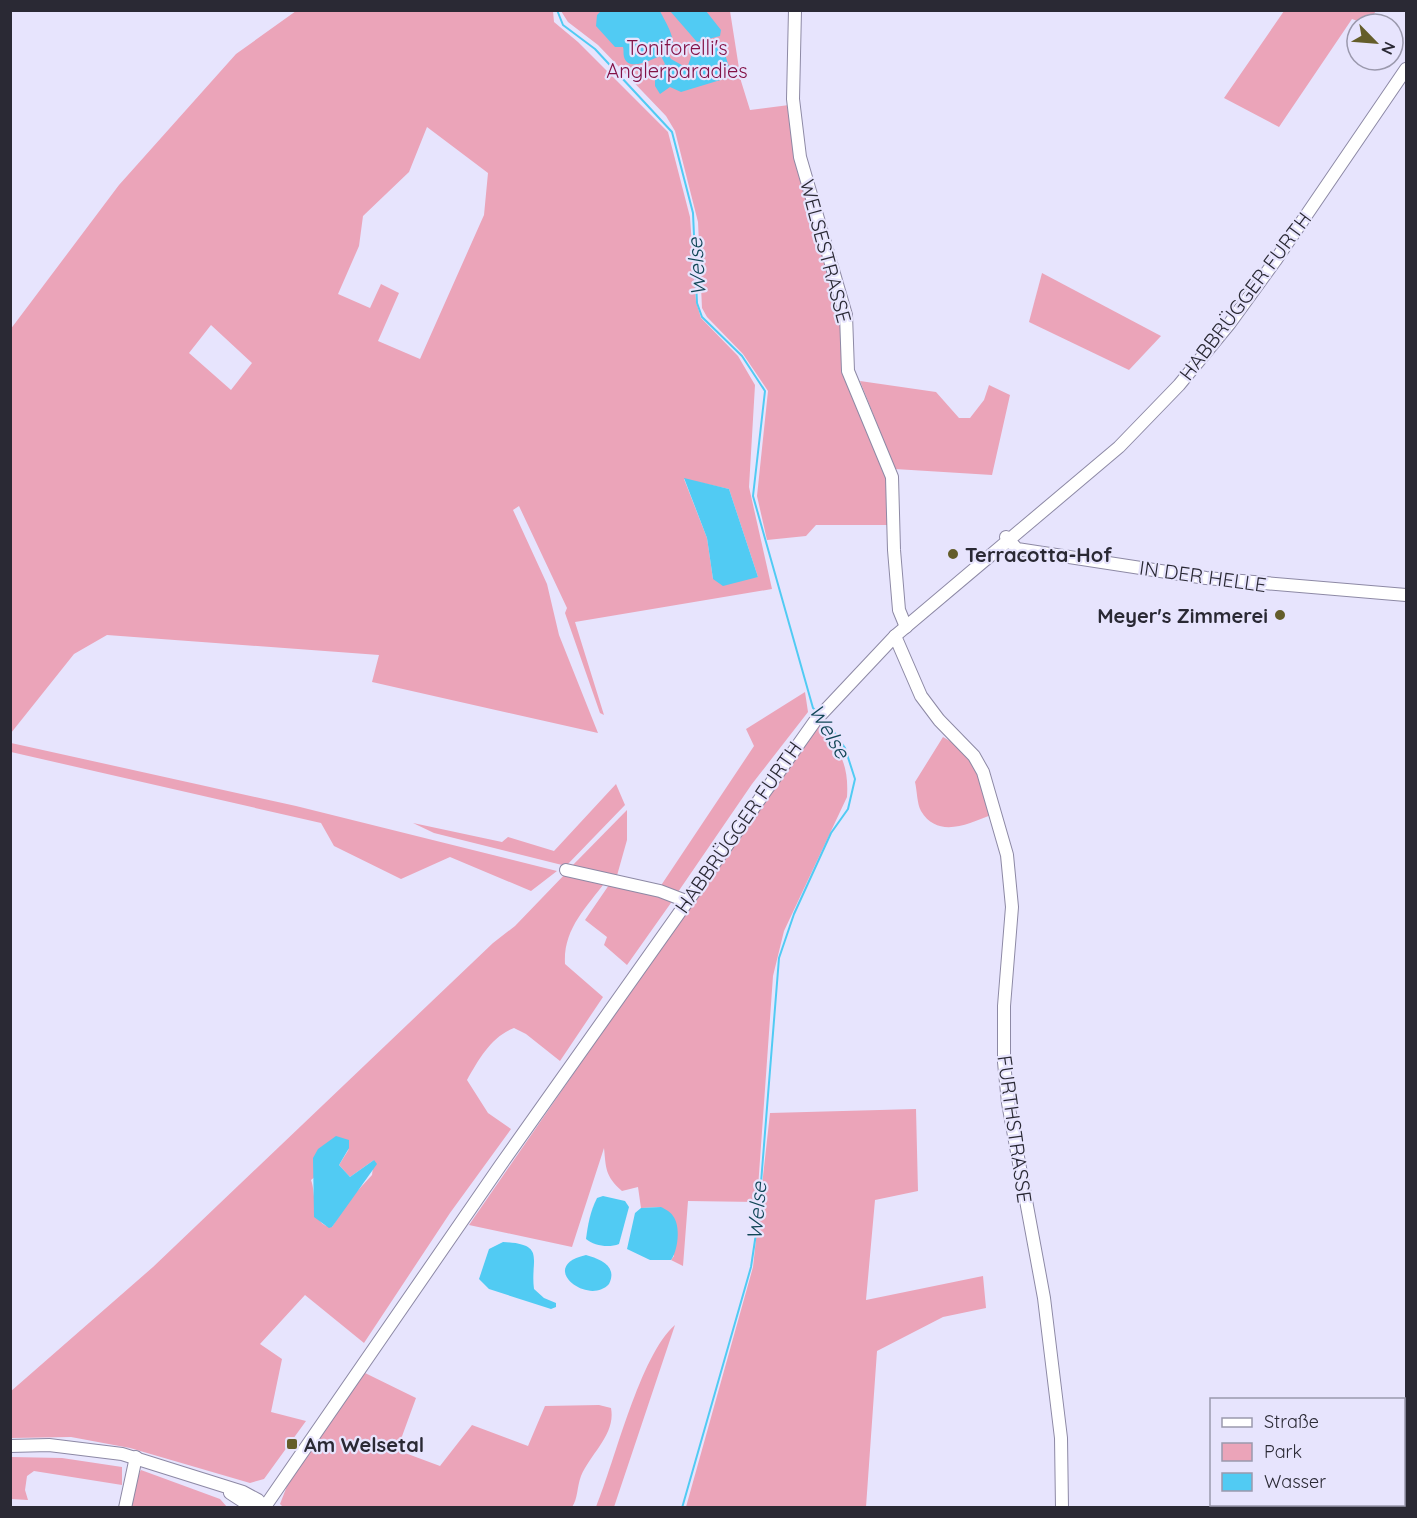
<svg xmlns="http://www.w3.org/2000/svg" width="1417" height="1518" font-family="Quicksand,sans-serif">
<rect width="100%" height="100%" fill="#e7e4fd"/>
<g fill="#eba4b9" fill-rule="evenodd">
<path d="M296,11H553L554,22L578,42L668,132L690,217L696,302L701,318L738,356L755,385L749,487L772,589L575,622L604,715L600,713L565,613L567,608L519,506L513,510L547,584L559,635L598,733L372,682L379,655L107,635L74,654L11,733L10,330L119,185L236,54ZM427,127L488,173L484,215L420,359L378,341L399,293L381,284L370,308L338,294L359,246L363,216L409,172ZM211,325L252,363L231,390L189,353ZM684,479L729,489L758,577L713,579L707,538Z"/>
<polygon points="561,11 730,11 741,81 750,110 789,105 842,316 844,370 887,471 888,525 816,525 806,536 767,540 757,496 768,391 743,354 707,317 702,308 698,222 675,131 666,116 598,45 568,22"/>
<polygon points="1284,11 1376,11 1366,24 1352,19 1279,127 1224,98"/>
<polygon points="1042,273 1161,336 1129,370 1029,322"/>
<polygon points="860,381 936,392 959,418 970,418 984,400 989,385 1010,395 992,475 895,469"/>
<polygon points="805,692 808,712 752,784 678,892 660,887 754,746 746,729"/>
<path d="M819,725C840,749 849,765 847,797L784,931L773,976L757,1202L688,1201L683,1266L671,1260L674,1256L661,1207L641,1208L638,1187L622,1191C605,1176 606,1168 604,1148L572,1247L469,1225L788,763Z"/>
<path d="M943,737L969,752L979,764L991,815C968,824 938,839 921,811C917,804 917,790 915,782Z"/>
<polygon points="11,743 296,806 557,871 531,891 450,857 401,879 334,846 321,823 11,752"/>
<polygon points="616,784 625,805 566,866 434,833 413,823 502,842 508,837 554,851"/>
<polygon points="627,810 627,840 616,879 570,868"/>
<path d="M567,872L606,881C586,908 563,929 565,964L603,997L560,1061L526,1034L514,1028C491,1037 479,1059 467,1080L488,1113L511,1129L450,1213L364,1343L305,1295L260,1344L282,1359L271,1412L306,1421L264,1479L250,1483L130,1448L71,1437L11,1438L10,1392L153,1267L493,943L515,926ZM349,1149L339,1165L350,1177L374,1160L372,1175L349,1200L332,1227C310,1226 317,1195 311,1180Z"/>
<polygon points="611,882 673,900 627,965 604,945 607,937 585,920"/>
<polygon points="916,1109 918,1191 875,1200 866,1300 983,1276 986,1308 943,1317 877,1351 866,1507 686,1507 753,1267 770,1113"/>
<path d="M675,1325L614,1507H596C615,1461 640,1355 675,1325Z"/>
<path d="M363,1372L416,1398L397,1450L440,1466L472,1425L528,1446L545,1406L599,1405L611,1408C616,1434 591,1453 581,1476C577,1486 578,1499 572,1507L284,1508L280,1504L287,1486Z"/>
<polygon points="11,1457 62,1458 122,1467 122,1485 34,1471 27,1476 25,1490 28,1500 11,1499"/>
<polygon points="141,1470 220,1499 227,1507 129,1508 133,1484"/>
</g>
<g fill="#51cbf3">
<path d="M602,10L660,11C666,24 680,42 668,54L671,59L687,68L695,46L719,44L722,45L730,70L727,78L681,92L670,87L660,94L655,86V73L665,64L661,56C653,58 629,73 624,57C623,53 624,50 623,47H615L596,26L597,15Z"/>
<polygon points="670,11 706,11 721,30 720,36 697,42"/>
<polygon points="684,478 729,489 758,577 723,586 713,579 707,538"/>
<polygon points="336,1136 349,1140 349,1148 339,1165 350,1177 374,1160 377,1164 332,1227 329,1228 314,1217 313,1158 318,1149"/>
<path d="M603,1196L625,1201L629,1207L619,1244C609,1248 594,1246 586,1239C588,1224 590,1212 597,1198Z"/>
<path d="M661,1207C665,1209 671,1212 673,1216C681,1226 678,1251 671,1260H650L627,1249L635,1213L641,1208Z"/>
<path d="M503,1242C547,1244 530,1259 534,1289L544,1298L556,1303V1307L551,1309L489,1289L479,1279L489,1249Z"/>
<path d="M586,1255C600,1259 618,1266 609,1284C588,1307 536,1266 586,1255Z"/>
</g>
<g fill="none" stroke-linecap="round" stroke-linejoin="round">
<g stroke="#51cbf3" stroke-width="2">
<polyline points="557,10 563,25 595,49 672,132 693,213 697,303 702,317 742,356 765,391 753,496 813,708 819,713"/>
<polyline points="682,1508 751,1267 758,1220 779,958 794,914 831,833 848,809 855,779 845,748 825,719"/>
</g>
<defs>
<g id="minor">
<polyline points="795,10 793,99 800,157 846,315 848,371 892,477 894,550 899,610 906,627"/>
<polyline points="1006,537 1017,549 1206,578 1406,595"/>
<polyline points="895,636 921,696 939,720 974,756 983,772 1007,855 1012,907 1004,1006 1004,1062 1008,1103 1044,1298 1061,1438 1062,1508"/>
<polyline points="566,870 660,891 686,901"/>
<polyline points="10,1446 49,1445 122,1454 243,1492 258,1500 265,1508"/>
<polyline points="230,1493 250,1506 264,1507"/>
<polyline points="125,1508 136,1457"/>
<polyline points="264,1508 500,1166 815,721 895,636 1119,447 1179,385 1230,323 1275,261 1406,69"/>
</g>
</defs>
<use href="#minor" stroke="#8d89a5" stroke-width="14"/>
<use href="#minor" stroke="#fff" stroke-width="12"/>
</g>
<g fill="#645d2a" stroke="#e7e4fd" stroke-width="2">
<circle cx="953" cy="554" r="6"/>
<circle cx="1280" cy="615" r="6"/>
<rect x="286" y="1438" width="12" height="12" rx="3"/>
</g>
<g text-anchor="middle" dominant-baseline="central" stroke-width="4.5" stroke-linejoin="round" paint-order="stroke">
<g font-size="20" fill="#831146" stroke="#e7e4fd">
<text x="677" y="47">Toniforelli's<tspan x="677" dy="23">Anglerparadies</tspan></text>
</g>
<g font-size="20" fill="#2a2934" stroke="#e7e4fd">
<text transform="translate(826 251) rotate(75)">WELSESTRASSE</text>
<text transform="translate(1245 296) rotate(-53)">HABBRÜGGER FURTH</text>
<text transform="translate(1203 576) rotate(8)">IN DER HELLE</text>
<text transform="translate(738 827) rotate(-55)">HABBRÜGGER FURTH</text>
<text transform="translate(1015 1129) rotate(82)">FURTHSTRASSE</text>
</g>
<g font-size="20" font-weight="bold" fill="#2a2934" stroke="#e7e4fd" text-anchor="start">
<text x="965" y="554">Terracotta-Hof</text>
<text x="1268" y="615" text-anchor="end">Meyer's Zimmerei</text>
<text x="304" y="1444">Am Welsetal</text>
</g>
<g font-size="21" font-style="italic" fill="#114657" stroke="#e7e4fd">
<text transform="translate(696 267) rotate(-94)">Welse</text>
<text transform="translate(830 731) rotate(59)">Welse</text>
<text transform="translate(756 1211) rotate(-85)">Welse</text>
</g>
</g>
<rect width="1417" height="1518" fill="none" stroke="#2a2934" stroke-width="24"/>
<rect x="1210" y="1398" width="195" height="108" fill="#e7e4fd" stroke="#9b99ad" stroke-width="1.5"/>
<rect x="1222" y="1418" width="30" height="9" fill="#ffffff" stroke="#9b99ad" stroke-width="1.5"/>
<text x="1264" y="1428" font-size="18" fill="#2a2934">Straße</text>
<rect x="1222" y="1443" width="30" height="18" fill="#eba4b9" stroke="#9b99ad" stroke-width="1.5"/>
<text x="1264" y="1458" font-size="18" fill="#2a2934">Park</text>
<rect x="1222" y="1473" width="30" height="18" fill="#51cbf3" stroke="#9b99ad" stroke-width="1.5"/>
<text x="1264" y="1488" font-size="18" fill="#2a2934">Wasser</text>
<g transform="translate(1375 42) rotate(115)"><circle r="28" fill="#e7e4fd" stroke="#9b99ad" stroke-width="1.5"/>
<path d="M0-4.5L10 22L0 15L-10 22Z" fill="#645d2a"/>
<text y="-9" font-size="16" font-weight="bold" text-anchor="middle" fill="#2a2934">N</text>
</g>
</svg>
